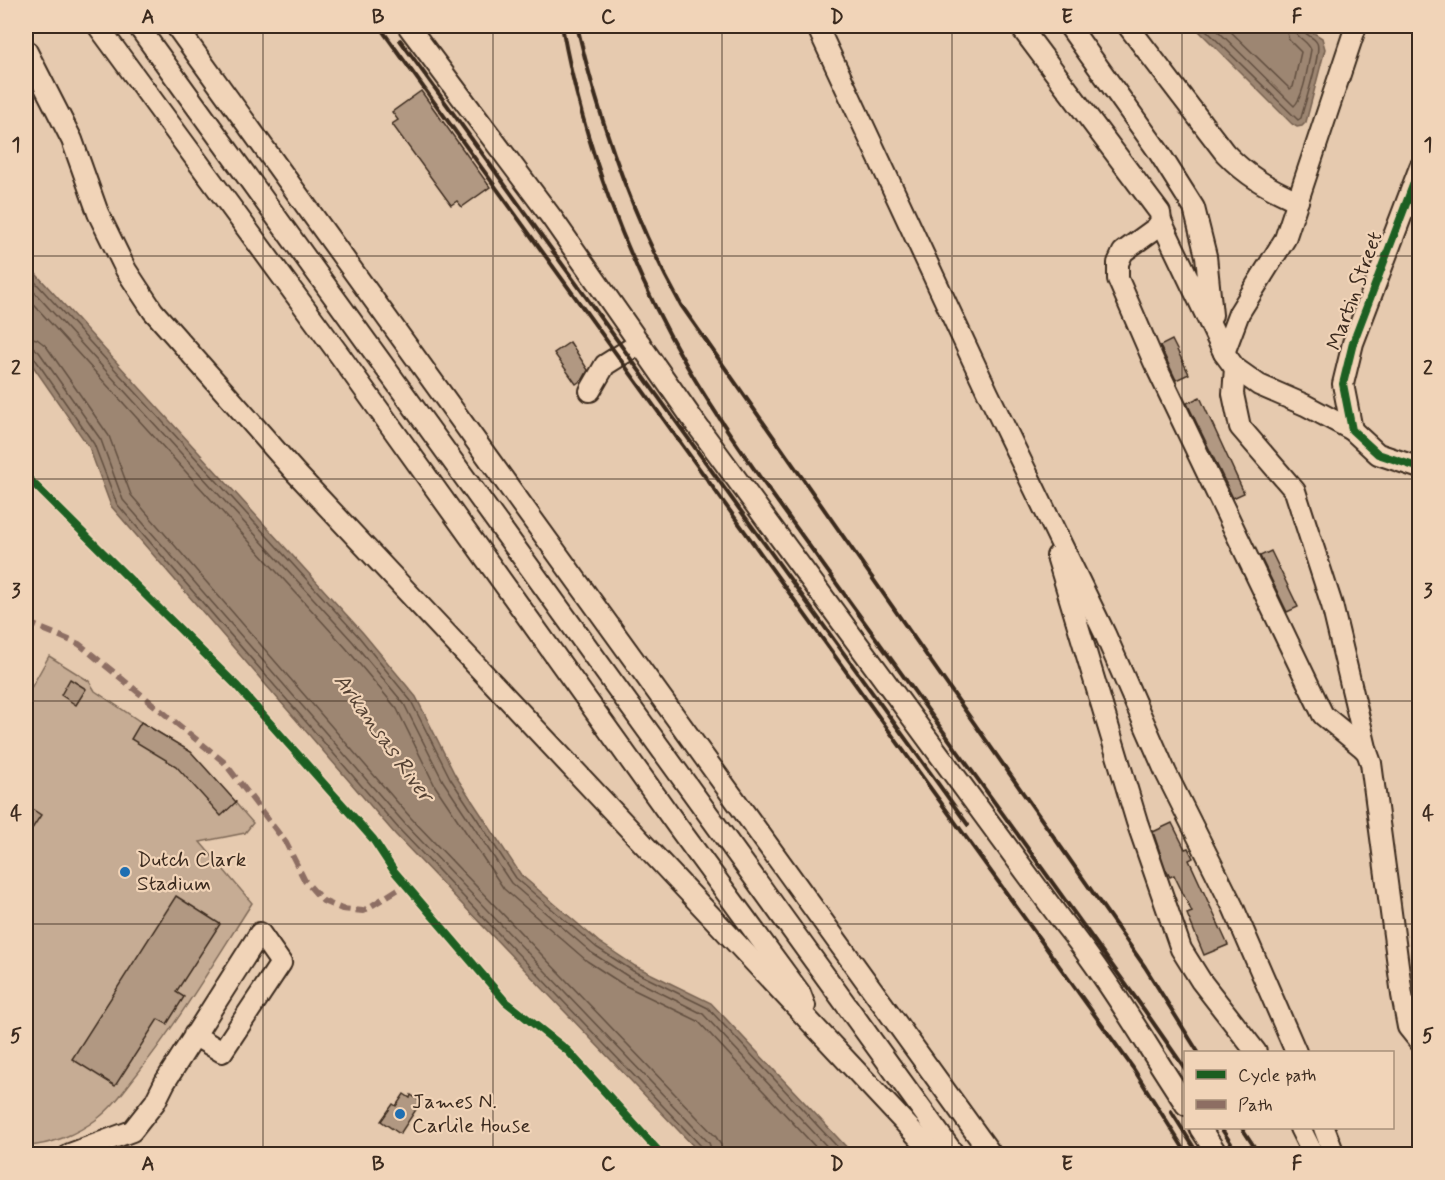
<svg xmlns="http://www.w3.org/2000/svg" width="1445" height="1180" font-family="Mynerve,sans-serif">
<rect width="100%" height="100%" fill="#e6caaf"/>
<filter id="ink" filterUnits="userSpaceOnUse"><feTurbulence type="fractalNoise" baseFrequency=".0167" numOctaves="2"/><feDisplacementMap in="SourceGraphic" scale="12" xChannelSelector="R" yChannelSelector="G"/><feConvolveMatrix kernelMatrix="1 2 1 2 8 2 1 2 1" color-interpolation-filters="sRGB"/></filter>
<g filter="url(#ink)">
<path fill="#c6ac94" stroke="#806b59" stroke-width="1.5" d="M49,656L89,681L95,691L141,722L191,752L253,823L245,833L200,842L252,903C214,962 178,1023 134,1078C123,1092 112,1108 97,1119C77,1134 51,1145 26,1146V697Z"/>
<g fill="#9d8672" stroke="#766150" stroke-width="1.5">
<polygon points="1194,26 1303,26 1322,38 1325,49 1306,122 1302,126 1297,127 1292,124"/>
<polygon points="26,263 363,633 416,697 455,775 521,875 599,942 635,966 711,1003 853,1154 701,1154 395,834 111,506 89,447 26,356"/>
</g>
<g fill="none" stroke-linecap="round" stroke-linejoin="round">
<g stroke="#624f40" stroke-width="1.5">
<path d="M1202,26L1298,120L1301,118C1304,106 1322,52 1317,43C1313,35 1303,36 1302,26"/>
<path d="M1213,26L1294,106C1304,97 1308,64 1311,50C1307,39 1295,39 1294,26"/>
<polyline points="1225,26 1290,89 1293,87 1301,52 1289,40 1285,26"/>
<polyline points="26,272 359,637 411,701 450,778 516,878 596,947 633,971 708,1008 844,1154"/>
<polyline points="26,283 353,642 404,704 443,781 511,883 592,953 629,977 703,1014 834,1154"/>
<polyline points="26,296 346,648 397,709 435,786 504,889 587,961 624,985 698,1021 822,1154"/>
<polyline points="26,337 37,339 46,346 109,436 131,495 411,818 716,1137 721,1145 722,1154"/>
<polyline points="26,346 33,347 39,352 101,440 123,500 405,824 709,1143 713,1154"/>
<polyline points="26,354 33,356 94,444 117,504 399,829 703,1148 705,1154"/>
</g>
</g>
<g fill="#b19882" stroke="#3b2a1e" stroke-width="1.5">
<polygon points="421,91 490,187 462,207 457,201 451,205 392,124 398,120 392,112"/>
<polygon points="1172,340 1189,374 1176,380 1160,346"/>
<polygon points="570,342 588,370 583,379 576,384 554,353"/>
<polygon points="1200,397 1244,493 1233,498 1187,403"/>
<polygon points="1271,551 1298,607 1287,612 1260,556"/>
<polygon points="70,679 86,689 76,705 61,695"/>
<polygon points="141,722 191,752 236,802 221,816 176,766 131,739"/>
<polygon points="26,805 41,815 26,838"/>
<polygon points="1172,823 1185,849 1188,848 1193,858 1189,860 1228,945 1204,955 1187,914 1192,912 1174,875 1170,877 1166,870 1153,832"/>
<polygon points="176,896 220,924 176,992 184,997 167,1024 158,1019 115,1086 72,1059"/>
<polygon points="404,1094 410,1098 411,1095 421,1102 400,1134 381,1121 393,1104 396,1106"/>
</g>
<g fill="none" stroke-linecap="round" stroke-linejoin="round">
<defs>
<g id="minor">
<polyline points="98,26 341,357 678,827 800,993 805,1006"/>
<polyline points="138,26 954,1154"/>
<polyline points="176,26 991,1154"/>
<path d="M408,26L552,218L696,424L1061,920C1108,978 1145,1043 1186,1105"/>
<polyline points="817,26 988,393 1105,634 1166,773 1233,907 1296,1052"/>
<polyline points="1020,26 1160,213 1161,221 1156,228 1123,252 1118,263 1118,279 1154,362 1323,715 1362,747 1367,752 1371,763 1402,995 1408,1027 1420,1042"/>
<polyline points="1069,26 1158,151 1194,208 1206,256 1212,315"/>
<path d="M1128,26L1225,153C1247,176 1268,188 1298,201"/>
<polyline points="26,50 72,140 98,213 126,270 153,311 295,472 934,1154"/>
<polyline points="1161,221 1224,353 1235,368 1259,385 1305,405 1352,430 1378,454 1420,468"/>
<polyline points="1224,353 1239,313 1285,239 1356,26"/>
<polyline points="1235,368 1233,394 1240,427 1295,491 1332,605 1367,752"/>
<polyline points="590,391 605,365 640,343"/>
<polyline points="1352,430 1343,384 1353,343 1420,167"/>
<polyline points="1057,556 1137,822 1181,949 1201,981 1256,1052"/>
<polyline points="1200,1128 1217,1154"/>
<polyline points="1300,1128 1313,1154"/>
<polyline points="1324,1128 1334,1154"/>
<polyline points="70,1154 132,1131 155,1102 165,1082 260,933 281,963 222,1052 194,1035"/>
</g>
</defs>
<use href="#minor" stroke="#3b2a1e" stroke-width="24"/>
<use href="#minor" stroke="#f1d4b8" stroke-width="20"/>
<g stroke="#3b2a1e" stroke-width="4">
<polyline points="379,26 1133,1068 1187,1154"/>
<path d="M562,26C583,143 627,262 687,366C710,406 737,445 764,483L1145,1011L1186,1070"/>
<path d="M577,26C600,123 632,217 681,305L1145,967L1198,1052"/>
<polyline points="400,40 968,825"/>
<polyline points="1171,1111 1198,1154"/>
<polyline points="1221,1128 1238,1154"/>
<polyline points="1242,1128 1259,1154"/>
</g>
<polyline stroke="#8d6e63" stroke-width="6" stroke-dasharray="12 6" stroke-linecap="butt" points="26,622 79,644 224,762 286,843 305,881 323,901 342,909 363,911 405,885"/>
<defs>
<g id="cycleway">
<polyline points="1420,167 1353,343 1343,384 1352,430 1378,454 1420,468"/>
<polyline points="26,476 236,685 373,839 394,871 505,1001 568,1051 661,1154"/>
</g>
</defs>
<use href="#cycleway" stroke="#f1d4b8" stroke-width="11"/>
<use href="#cycleway" stroke="#1b5e20" stroke-width="8"/>
</g>
</g>
<path fill="none" stroke="#3b2a1e" stroke-width="1.5" stroke-opacity="0.55" d="M263,26V1154M493,26V1154M722,26V1154M952,26V1154M1182,26V1154M26,256H1420M26,479H1420M26,701H1420M26,924H1420"/>
<g fill="#1f6fb2" stroke="#f1d4b8" stroke-width="2">
<circle cx="125" cy="872" r="6"/>
<circle cx="400" cy="1114" r="6"/>
</g>
<g text-anchor="middle" dominant-baseline="central" stroke-width="4.5" stroke-linejoin="round" paint-order="stroke">
<g font-size="21" fill="#3b2a1e" stroke="#f1d4b8">
<text transform="translate(1355 291) rotate(-70)">Martin Street</text>
</g>
<g font-size="21" fill="#3b2a1e" stroke="#f1d4b8" text-anchor="start">
<text x="137" y="860">Dutch Clark<tspan x="137" dy="24">Stadium</tspan></text>
<text x="412" y="1102">James N.<tspan x="412" dy="24">Carlile House</tspan></text>
</g>
<g font-size="22" font-style="italic" fill="#544133" stroke="#f1d4b8">
<text transform="translate(383 738) rotate(54)">Arkansas River</text>
</g>
</g>
<rect width="1445" height="1180" fill="none" stroke="#f1d4b8" stroke-width="66"/>
<rect x="1184" y="1051" width="210" height="78" fill="#f1d4b8" stroke="#a8907a" stroke-width="1.5"/>
<rect x="1196" y="1070" width="30" height="9" fill="#1b5e20" stroke="#a8907a" stroke-width="1.5"/>
<text x="1238" y="1081" font-size="18" fill="#3b2a1e">Cycle path</text>
<rect x="1196" y="1100" width="30" height="9" fill="#8d6e63" stroke="#a8907a" stroke-width="1.5"/>
<text x="1238" y="1111" font-size="18" fill="#3b2a1e">Path</text>
<rect x="33" y="33" width="1379" height="1114" fill="none" stroke="#3b2a1e" stroke-width="2"/>
<g font-size="20" text-anchor="middle" font-weight="bold" fill="#3b2a1e">
<text x="148" y="23">A</text>
<text x="378" y="23">B</text>
<text x="608" y="23">C</text>
<text x="837" y="23">D</text>
<text x="1067" y="23">E</text>
<text x="1297" y="23">F</text>
<text x="16" y="151">1</text>
<text x="1428" y="151">1</text>
<text x="16" y="374">2</text>
<text x="1428" y="374">2</text>
<text x="16" y="597">3</text>
<text x="1428" y="597">3</text>
<text x="16" y="820">4</text>
<text x="1428" y="820">4</text>
<text x="16" y="1042">5</text>
<text x="1428" y="1042">5</text>
<text x="148" y="1170">A</text>
<text x="378" y="1170">B</text>
<text x="608" y="1170">C</text>
<text x="837" y="1170">D</text>
<text x="1067" y="1170">E</text>
<text x="1297" y="1170">F</text>
</g>
</svg>
